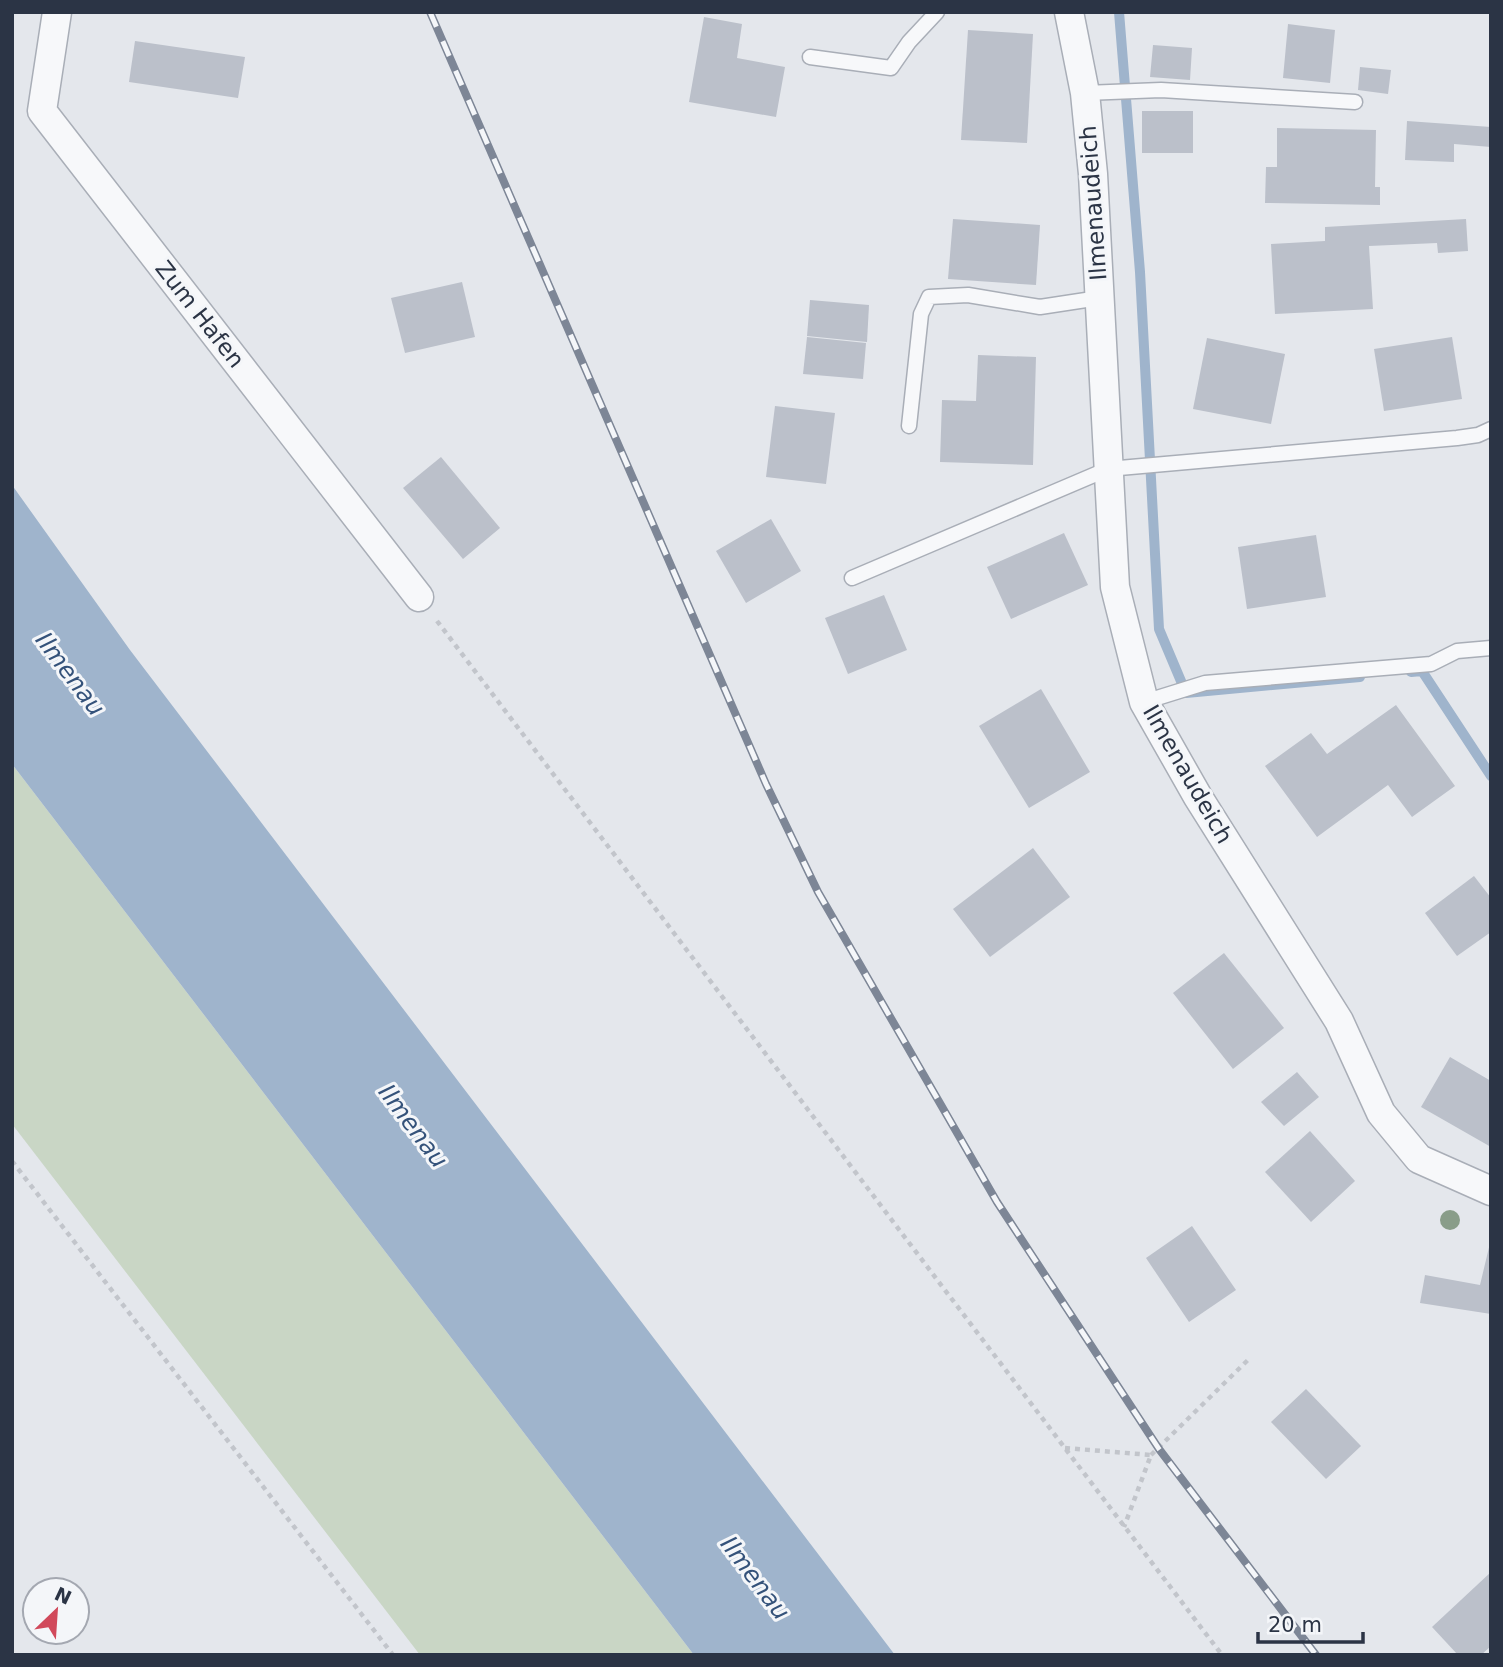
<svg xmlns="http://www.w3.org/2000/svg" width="1503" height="1667" font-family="'DejaVu Sans',sans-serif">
<rect width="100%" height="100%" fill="#e4e7ec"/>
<polygon fill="#c9d6c5" points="12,764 694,1655 420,1655 12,1124"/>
<polygon fill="#9fb4cc" points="12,485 130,650 895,1655 694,1655 12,764"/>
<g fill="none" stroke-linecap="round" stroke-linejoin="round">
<g stroke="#9fb4cc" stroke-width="10">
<polyline points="1119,12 1140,272 1159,629 1186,693 1360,677"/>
<polyline points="1411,672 1422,671 1491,776"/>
</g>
</g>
<g fill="#bbc0ca">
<polygon points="704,17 742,24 737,58 785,67 776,117 689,102"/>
<polygon points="1288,24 1335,30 1330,83 1283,78"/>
<polygon points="968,30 1033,34 1027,143 961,140"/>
<polygon points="135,41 245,57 238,98 129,82"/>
<polygon points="1153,45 1192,48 1190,80 1150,77"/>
<polygon points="1360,67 1391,70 1388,94 1358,90"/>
<rect x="1142" y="111" width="51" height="42"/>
<polygon points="1407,121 1491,127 1491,147 1454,144 1454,162 1405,160"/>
<polygon points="1277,128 1376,130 1375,187 1380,187 1380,205 1265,203 1266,167 1277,167"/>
<polygon points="953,219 1040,225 1036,285 948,279"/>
<polygon points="1466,219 1468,251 1438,253 1437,243 1369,246 1373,309 1275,314 1271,244 1325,241 1325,227"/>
<polygon points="462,282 475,337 405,353 391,298"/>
<polygon points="810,300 869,305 867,342 807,336"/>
<polygon points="807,337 866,343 863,379 803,374"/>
<polygon points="1452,337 1462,399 1384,411 1374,349"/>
<polygon points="1207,338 1285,354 1271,424 1193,409"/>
<polygon points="978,355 1036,357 1033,465 940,462 942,400 976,401"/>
<polygon points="775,406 835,413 826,484 766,477"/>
<polygon points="441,457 500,528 463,559 403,488"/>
<polygon points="771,519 801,571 746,603 716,551"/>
<polygon points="1064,533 1088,585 1011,619 987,567"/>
<polygon points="1316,535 1326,597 1247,609 1238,547"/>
<polygon points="884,595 907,650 848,674 825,618"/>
<polygon points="1041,689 1090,772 1029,808 979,726"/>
<polygon points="1396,705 1455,786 1412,817 1388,785 1317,837 1265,766 1311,733 1327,754"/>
<polygon points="1033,848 1070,897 990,957 953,909"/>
<polygon points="1474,876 1491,898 1491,932 1457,956 1425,913"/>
<polygon points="1224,953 1284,1028 1233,1069 1173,993"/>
<polygon points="1450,1057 1491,1081 1491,1147 1421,1107"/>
<polygon points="1297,1072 1319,1097 1284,1126 1261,1102"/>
<polygon points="1310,1131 1355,1181 1311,1222 1265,1172"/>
<polygon points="1192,1226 1236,1290 1189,1322 1146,1258"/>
<polygon points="1491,1239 1491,1314 1420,1303 1425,1275 1480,1285"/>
<polygon points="1306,1389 1361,1446 1326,1479 1271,1422"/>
<polygon points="1491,1572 1491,1646 1481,1655 1458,1655 1432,1627"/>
</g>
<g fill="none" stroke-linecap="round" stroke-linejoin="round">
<defs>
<g id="service">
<polyline points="810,57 891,68 909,42 937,12"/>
<polyline points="1085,93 1161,90 1355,102"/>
<polyline points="909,426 921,314 929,297 968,295 1040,307 1099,298"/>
<polyline points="852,578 1108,469 1457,438 1478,435 1491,429"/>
<polyline points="1144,702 1205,683 1431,664 1457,651 1491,648"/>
</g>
<g id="minor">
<polyline points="57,12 42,111 419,597"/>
<polyline points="1069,12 1085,93 1093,174 1115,587 1144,702 1198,797 1339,1021 1381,1113 1419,1159 1491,1191"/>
</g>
</defs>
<use href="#service" stroke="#a9aeb7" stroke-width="17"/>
<use href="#minor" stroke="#a9aeb7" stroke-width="31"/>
<g stroke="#c2c5cb" stroke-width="4.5" stroke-dasharray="5 5" stroke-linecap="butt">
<polyline points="437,621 1222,1655"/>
<polyline points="12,1161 393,1655"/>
<polyline points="1065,1448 1151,1455 1124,1527"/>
<polyline points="1151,1455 1251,1357"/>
</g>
<use href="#service" stroke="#f7f8fa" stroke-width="14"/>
<use href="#minor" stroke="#f7f8fa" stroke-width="28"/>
<defs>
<polyline id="rail" points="430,12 766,784 818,892 997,1202 1159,1449 1316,1655"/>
</defs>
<use href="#rail" stroke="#7d8696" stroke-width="8"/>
<use href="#rail" stroke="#f4f6f9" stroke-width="5" stroke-dasharray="16" stroke-linecap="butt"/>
</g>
<circle fill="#899d89" cx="1450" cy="1220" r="10"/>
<g text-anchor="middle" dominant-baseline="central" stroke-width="6" stroke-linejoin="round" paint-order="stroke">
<g font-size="23" fill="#2b3445" stroke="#f4f6f9">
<text transform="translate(1093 203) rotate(-94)">Ilmenaudeich</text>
<text transform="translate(200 314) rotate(52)">Zum Hafen</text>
<text transform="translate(1188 774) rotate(60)">Ilmenaudeich</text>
</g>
<g font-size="24" font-style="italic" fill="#34527a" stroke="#f4f6f9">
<text transform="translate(70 674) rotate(53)">Ilmenau</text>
<text transform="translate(413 1126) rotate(53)">Ilmenau</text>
<text transform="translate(755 1578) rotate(53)">Ilmenau</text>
</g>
</g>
<rect width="1503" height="1667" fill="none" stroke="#2b3445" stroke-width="28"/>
<g transform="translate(56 1611) rotate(25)"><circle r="33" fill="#f4f6f9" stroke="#a4a8b1" stroke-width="2"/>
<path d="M0-5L12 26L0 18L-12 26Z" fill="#d1495b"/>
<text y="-10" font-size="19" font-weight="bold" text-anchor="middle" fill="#2b3445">N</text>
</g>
<path d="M1258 1632v10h105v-10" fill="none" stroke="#2b3445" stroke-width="3.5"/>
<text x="1268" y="1632" font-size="21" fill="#2b3445" stroke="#f4f6f9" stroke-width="5" paint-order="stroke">20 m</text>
</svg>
